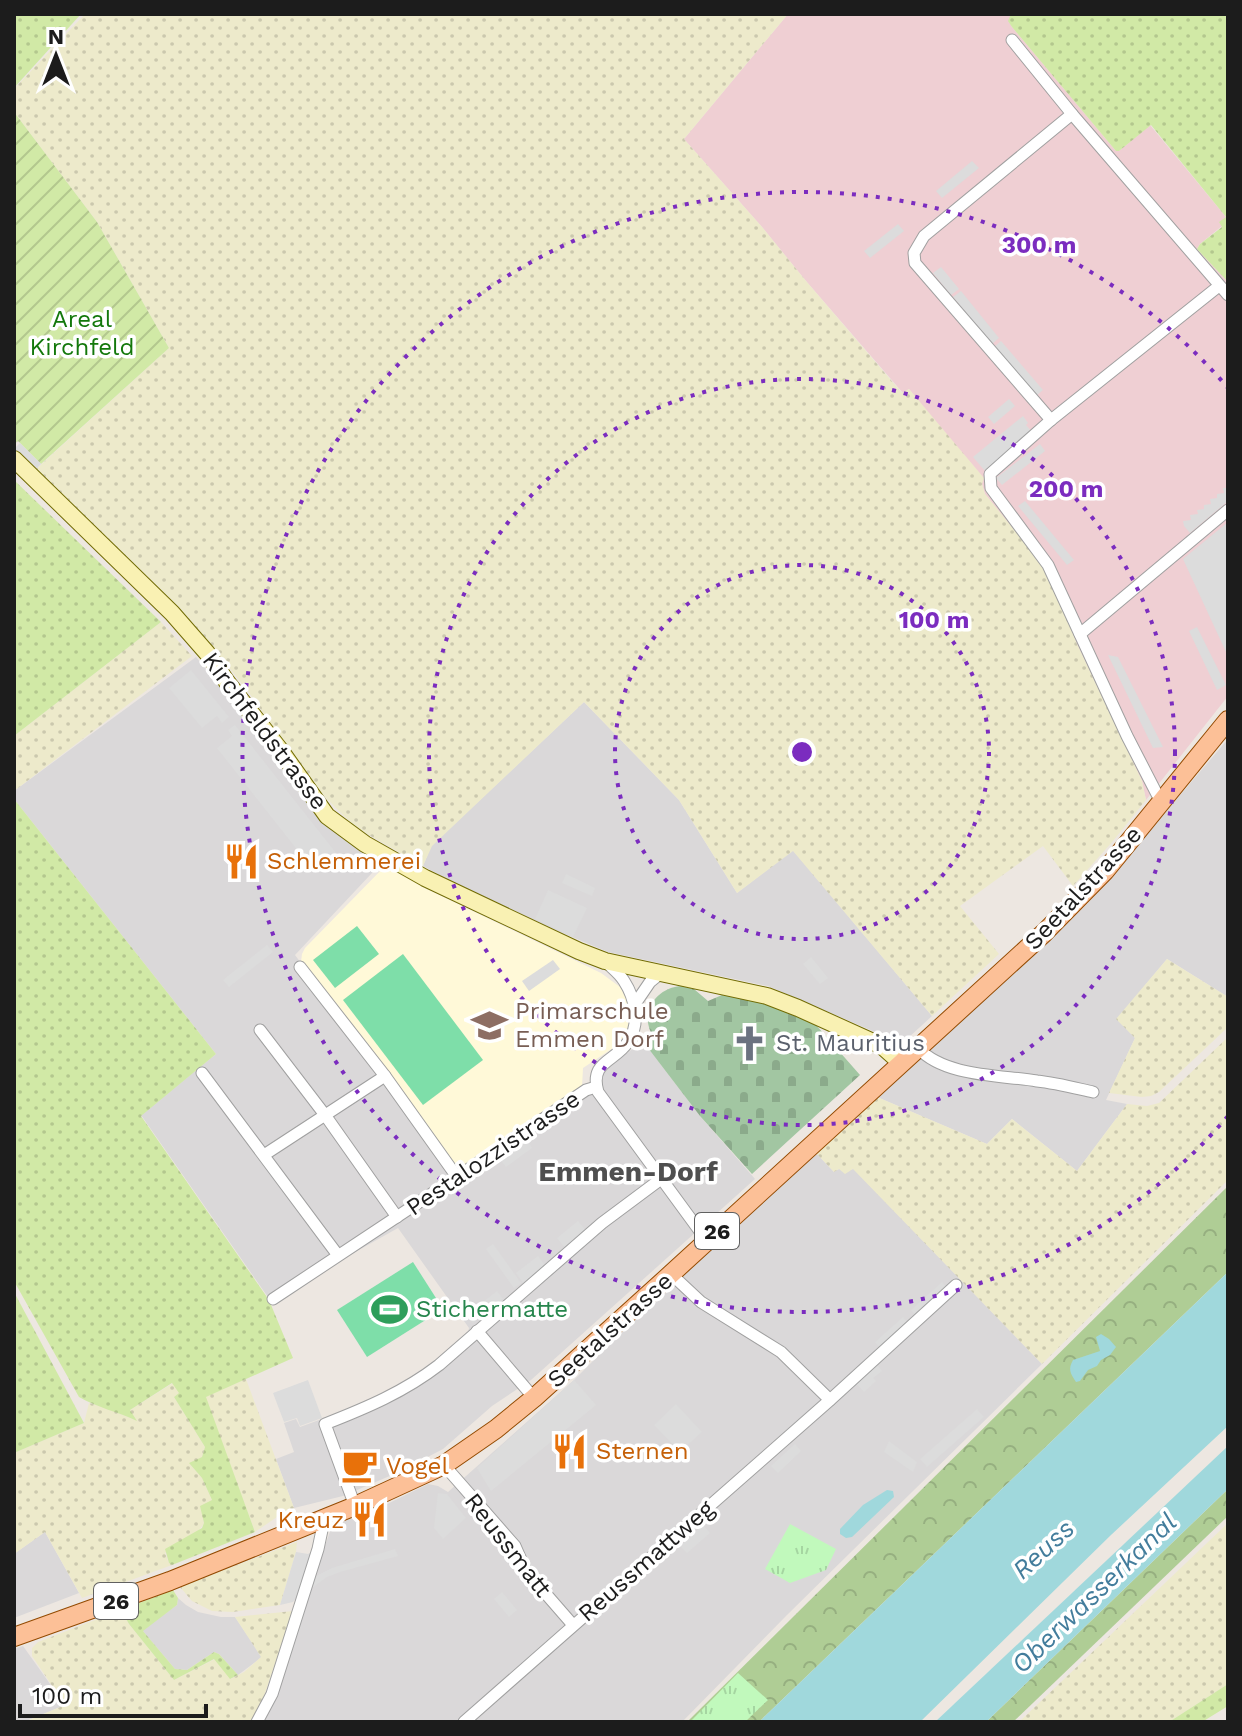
<svg xmlns="http://www.w3.org/2000/svg" width="1242" height="1736" font-family="'Work Sans',sans-serif">
<defs>
<pattern id="farmland-dots" width="8" height="8" patternUnits="userSpaceOnUse" patternTransform="scale(2)"><rect width="8" height="8" fill="#edeacb"/><path d="M2 2h.1M6 6h.1" fill="none" stroke="#cbc8ae" stroke-width="1.8" stroke-linecap="round"/></pattern>
<pattern id="grass-dots" width="8" height="8" patternUnits="userSpaceOnUse" patternTransform="scale(2)"><rect width="8" height="8" fill="#d1e9a6"/><path d="M2 2h.1M6 6h.1" fill="none" stroke="#b3c78e" stroke-width="1.8" stroke-linecap="round"/></pattern>
<pattern id="forest-crowns" width="20" height="18" patternUnits="userSpaceOnUse" patternTransform="scale(2)"><rect width="20" height="18" fill="#afcd95"/><path d="M2 6a3 3 0 1 1 6 0M12 15a3 3 0 1 1 6 0" fill="none" stroke="#96af80"/></pattern>
<pattern id="cemetery-stones" width="16" height="16" patternUnits="userSpaceOnUse" patternTransform="scale(2)"><rect width="16" height="16" fill="#a2c6a2"/><path d="M2 7V4a2 2 0 0 1 4 0v3zM10 15v-3a2 2 0 0 1 4 0v3z" fill="#8baa8b"/></pattern>
<pattern id="park-tufts" width="24" height="20" patternUnits="userSpaceOnUse" patternTransform="scale(2)"><rect width="24" height="20" fill="#c1f9bc"/><path d="M3 7l-1-3M5 7V3M7 7l1-3M15 17l-1-3M17 17v-4M19 17l1-3" fill="none" stroke="#a5d5a1"/></pattern>
<pattern id="garden-furrows" width="10" height="10" patternUnits="userSpaceOnUse" patternTransform="scale(2)"><rect width="10" height="10" fill="#d1e9a6"/><path d="M-1 1l2-2M0 10L10 0M9 11l2-2" fill="none" stroke="#b3c78e"/></pattern>
</defs>
<rect width="100%" height="100%" fill="#ede7e1"/>
<g fill="#dad8d9">
<polygon points="196,657 327,815 387,857 295,955 459,1174 603,1074 610,1066 643,1041 700,1116 755,1179 531,1380 492,1406 443,1449 399,1472 343,1496 294,1508 276,1459 294,1452 284,1423 296,1419 300,1427 390,1394 431,1367 467,1336 469,1328 398,1228 270,1300 141,1115 216,1054 14,799 14,791"/>
<polygon points="584,702 679,800 737,893 793,850 932,1016 907,1039 896,1041 768,986 608,952 551,928 455,883 423,866 431,846"/>
<polygon points="1228,739 1228,997 1167,959 1117,1019 1135,1038 1106,1100 1127,1104 1077,1171 1012,1119 987,1144 877,1097 1088,903"/>
<polygon points="816,1153 834,1172 839,1169 853,1168 1042,1364 786,1616 682,1722 262,1722 332,1526 381,1507 428,1484 438,1486 448,1492 574,1380 647,1307"/>
<polygon points="45,1532 79,1593 14,1618 14,1554"/>
<polygon points="178,1598 186,1605 198,1612 221,1617 235,1617 262,1657 238,1675 219,1654 214,1652 187,1670 175,1669 142,1630 177,1605"/>
<polygon points="23,1646 65,1705 24,1722 14,1722 14,1649"/>
</g>
<polygon fill="#efcfd3" points="788,14 1011,14 1009,21 1012,27 1116,151 1119,151 1150,125 1226,217 1222,226 1200,244 1197,249 1228,282 1228,696 1146,800 1142,781 1077,644 1062,607 1041,564 985,494 982,484 909,389 903,393 806,281 762,227 684,139"/>
<polygon fill="#fff9d8" points="386,865 427,889 601,973 620,987 628,1002 630,1016 626,1034 613,1048 583,1068 582,1087 460,1173 301,962 302,954 305,948"/>
<g fill="url(#farmland-dots)">
<polygon points="85,14 788,14 684,139 762,227 806,281 902,393 909,389 984,478 982,484 985,494 1042,564 1055,590 1077,644 1142,781 1146,800 1113,841 1073,886 1043,846 960,906 999,954 932,1016 793,851 737,893 679,800 584,702 432,846 423,866 355,827 319,791 249,693 213,647 155,585 33,472 169,348 97,222 14,112 14,89"/>
<polygon points="161,622 192,656 14,791 14,736"/>
<polygon points="1167,959 1228,997 1228,1027 1159,1092 1151,1096 1142,1097 1109,1093 1135,1038 1116,1019"/>
<polygon points="1228,1037 1228,1180 1042,1364 853,1169 845,1174 839,1169 834,1172 816,1153 877,1097 987,1144 1012,1119 1077,1171 1127,1104 1147,1106 1159,1103"/>
<polygon points="246,1379 294,1508 277,1517 255,1532 205,1397"/>
<polygon points="173,1383 180,1393 174,1397 205,1447 202,1457 190,1464 202,1478 212,1500 203,1517 204,1524 196,1533 165,1553 169,1563 172,1565 82,1598 45,1532 14,1554 14,1453 84,1423 89,1403 107,1408 135,1420 130,1410"/>
<polygon points="1228,1523 1228,1684 1169,1722 1019,1722"/>
<polygon points="297,1542 296,1552 280,1605 233,1612 212,1611 192,1601 180,1587"/>
<polygon points="121,1610 129,1624 174,1680 215,1659 231,1679 244,1672 261,1657 235,1617 293,1611 263,1699 251,1722 24,1722 65,1705 32,1656 32,1648 38,1642"/>
</g>
<g fill="url(#grass-dots)">
<polygon points="14,14 81,14 14,88"/>
<polygon points="1011,14 1228,14 1228,282 1197,249 1200,244 1222,227 1219,222 1226,217 1151,125 1119,151 1116,151 1012,27 1008,21"/>
<polygon points="14,480 161,622 14,736"/>
<path d="M14,799L216,1054L141,1116L269,1300L293,1358L206,1397L255,1532L172,1565L169,1563L165,1549L202,1528L204,1523L200,1506L212,1500L202,1478L189,1463L202,1457L205,1447L174,1397L179,1393L172,1383L130,1410L137,1421C118,1412 96,1407 79,1397L14,1281Z"/>
<polygon points="14,1292 84,1423 14,1453"/>
<polygon points="173,1590 178,1598 177,1605 143,1631 175,1669 187,1670 214,1652 219,1654 238,1675 230,1679 214,1659 174,1680 129,1624 121,1610"/>
<polygon points="1228,1684 1228,1706 1202,1722 1169,1722"/>
</g>
<g fill="url(#forest-crowns)">
<polygon points="1228,1186 1228,1272 759,1722 687,1722"/>
<polygon points="1228,1489 1228,1516 1013,1722 986,1722"/>
</g>
<path fill="url(#cemetery-stones)" d="M682,986L694,989L708,1001L722,995L759,1001L816,1025L860,1075L752,1174L700,1116L645,1044L654,1038C638,1015 655,987 682,986Z"/>
<g fill="url(#park-tufts)">
<polygon points="790,1524 836,1549 826,1570 790,1583 765,1569"/>
<polygon points="738,1673 768,1700 745,1722 690,1722"/>
</g>
<polygon fill="url(#garden-furrows)" points="14,112 97,222 169,348 41,464 18,441 14,444"/>
<g fill="#7edea9">
<polygon points="357,926 379,954 335,988 313,960"/>
<polygon points="403,954 483,1060 423,1105 343,1000"/>
<polygon points="413,1262 443,1309 367,1357 337,1310"/>
</g>
<g fill="#dcdcdc">
<polygon points="972,161 979,168 942,198 936,191"/>
<polygon points="898,224 904,231 870,258 864,251"/>
<polygon points="941,267 959,289 951,295 933,273"/>
<polygon points="961,291 999,338 992,344 953,297"/>
<polygon points="1001,341 1043,390 1036,396 994,347"/>
<polygon points="1009,399 1015,406 994,424 988,417"/>
<polygon points="1023,416 1028,423 1026,425 1032,432 985,471 973,457"/>
<polygon points="20,443 41,464 33,472 14,453 14,449"/>
<polygon points="1040,444 1045,451 1002,485 996,478"/>
<polygon points="1223,488 1228,488 1228,501 1190,533 1184,526 1183,521 1191,520 1190,515 1198,514 1197,510 1204,509 1204,505 1211,504 1210,499 1217,498 1217,494 1224,493"/>
<polygon points="1025,501 1074,560 1067,565 1018,506"/>
<polygon points="1228,522 1228,650 1226,652 1183,559"/>
<polygon points="1197,627 1226,685 1217,690 1189,631"/>
<polygon points="1108,655 1118,657 1163,747 1153,748"/>
<polygon points="191,670 229,717 222,723 217,716 202,728 169,688"/>
<polygon points="235,725 336,853 314,871 217,748 232,736 228,730"/>
<polygon points="566,874 595,888 592,896 562,883"/>
<polygon points="548,890 587,908 573,937 535,919"/>
<polygon points="267,945 273,952 229,987 223,980"/>
<polygon points="811,957 828,978 820,984 803,964"/>
<polygon points="553,960 560,969 529,991 522,981"/>
<polygon points="527,1140 532,1148 506,1167 500,1159"/>
<polygon points="578,1221 587,1232 566,1249 557,1238"/>
<polygon points="493,1244 521,1283 514,1288 486,1249"/>
<polygon points="538,1256 546,1267 524,1284 516,1273"/>
<polygon points="942,1282 947,1288 915,1315 911,1310"/>
<polygon points="497,1291 503,1299 473,1323 466,1315"/>
<polygon points="903,1317 908,1323 879,1347 875,1342"/>
<polygon points="876,1364 882,1371 873,1378 876,1381 864,1392 855,1382"/>
<polygon points="308,1380 322,1418 300,1426 297,1418 284,1422 273,1393"/>
<polygon points="574,1380 596,1405 491,1491 477,1468"/>
<polygon points="676,1404 702,1432 680,1452 654,1425"/>
<polygon points="977,1409 984,1417 927,1467 920,1459"/>
<polygon points="889,1441 917,1462 913,1472 884,1452"/>
<polygon points="795,1444 801,1451 778,1473 771,1466"/>
<polygon points="438,1493 447,1494 466,1518 443,1539 434,1528"/>
<polygon points="703,1525 710,1533 687,1553 680,1546"/>
<polygon points="395,1549 398,1556 340,1572 327,1577 312,1588 309,1582 318,1575 332,1568"/>
<polygon points="313,1551 299,1595 293,1602 280,1605 296,1552 308,1554"/>
<polygon points="502,1592 517,1610 509,1617 494,1599"/>
</g>
<g fill="#a0d8dc">
<polygon points="1228,1272 1228,1426 1111,1535 920,1722 759,1722"/>
<path d="M1101,1334L1109,1339L1116,1347L1110,1355L1101,1360L1097,1366L1088,1370L1080,1381L1076,1382C1070,1373 1068,1369 1073,1360L1100,1351L1096,1337Z"/>
<polygon points="1228,1446 1228,1489 986,1722 935,1722"/>
<polygon points="887,1490 893,1491 894,1497 852,1537 846,1538 840,1534 840,1529 863,1505"/>
</g>
<g fill="none" stroke-linecap="round" stroke-linejoin="round">
<defs>
<g id="street">
<polyline points="1012,40 1072,114"/>
<polyline points="1051,420 915,263 914,253 924,236 1072,114 1228,295"/>
<polyline points="1080,634 1228,510"/>
<polyline points="1161,802 1127,736 1048,565 991,488 990,474 1051,420 1219,286"/>
<path d="M606,962C612,968 620,974 624,981C635,998 641,1023 628,1042C615,1062 589,1061 598,1092L707,1241"/>
<polyline points="300,967 385,1076 457,1177"/>
<polyline points="635,1004 650,982 661,973"/>
<polyline points="260,1030 325,1115 397,1217"/>
<path d="M918,1048C945,1077 1001,1075 1037,1081C1056,1083 1075,1088 1093,1092"/>
<polyline points="202,1073 337,1254"/>
<polyline points="264,1155 385,1076"/>
<polyline points="671,1274 701,1302 781,1352 830,1400"/>
<polyline points="273,1299 457,1177 586,1090 596,1087"/>
<polyline points="477,1331 534,1398"/>
<polyline points="444,1465 515,1546 526,1571 573,1625"/>
<path d="M355,1506L325,1424C366,1408 404,1392 439,1365L602,1223L661,1179"/>
<polyline points="257,1722 272,1694 318,1549 322,1530 321,1520"/>
<polyline points="464,1722 830,1400 956,1285"/>
</g>
<polyline id="secondary" points="14,459 172,613 207,653 227,682 281,751 327,816 365,844 425,878 579,951 605,961 767,996 798,1008 882,1046 901,1063"/>
<polyline id="primary" points="14,1637 170,1581 355,1506 444,1465 496,1429 534,1398 671,1274 1044,933 1105,871 1228,720"/>
</defs>
<use href="#street" stroke="#a0a0a0" stroke-width="13"/>
<use href="#secondary" stroke="#716b04" stroke-width="18"/>
<use href="#primary" stroke="#934a00" stroke-width="20"/>
<use href="#street" stroke="#fff" stroke-width="11"/>
<use href="#secondary" stroke="#f9f1b3" stroke-width="16"/>
<use href="#primary" stroke="#fcc097" stroke-width="18"/>
</g>
<g fill="none" stroke="#7b2cbf" stroke-width="4" stroke-dasharray="4 8">
<circle cx="802" cy="752" r="187"/>
<circle cx="802" cy="752" r="373"/>
<path d="M1228 1116A560 560 0 1 1 1228 388"/>
</g>
<defs>
<symbol id="restaurant-bare" viewBox="-9 -9 18 18"><path d="M-5-6h1v4h1v-4h1v4h1v-4h1v5L-1.5 .5V6h-2V.5L-5-1ZM5-6V6H3V1.5H1.5Q1.5-4 5-6Z" fill="#e8710a" stroke="#fff" stroke-width="2.5" paint-order="stroke"/></symbol>
<symbol id="school-bare" viewBox="-9 -9 18 18"><path d="M0-5L7-2L0 1L-7-2ZM-4 1L0 2.5L4 1V4Q0 6-4 4Z" fill="#8d6e63" stroke="#fff" stroke-width="2.5" paint-order="stroke"/></symbol>
<symbol id="church-bare" viewBox="-9 -9 18 18"><path d="M-1.2-6h2.4v3.5h3.3v2.4h-3.3V6h-2.4V-.1h-3.3v-2.4h3.3Z" fill="#6b7280" stroke="#fff" stroke-width="2.5" paint-order="stroke"/></symbol>
<symbol id="stadium-bare" viewBox="-9 -9 18 18"><path d="M0-5a6.5 5 0 1 0 0 10a6.5 5 0 1 0 0-10ZM-3.5-1.8h7v3.6h-7Z" fill="#2e9e5b" stroke="#fff" stroke-width="2.5" paint-order="stroke"/></symbol>
<symbol id="cafe-bare" viewBox="-9 -9 18 18"><path d="M-5.5-4.5H6V0H3Q3 3.5 0 3.5H-2.5Q-5.5 3.5-5.5 0ZM3-3.2v2h1.7v-2ZM-6 4.5H4V6H-6Z" fill="#e8710a" stroke="#fff" stroke-width="2.5" paint-order="stroke"/></symbol>
</defs>
<g fill-rule="evenodd">
<use href="#restaurant-bare" x="216" y="836" width="51" height="51"/>
<use href="#school-bare" x="464" y="1000" width="51" height="51"/>
<use href="#church-bare" x="724" y="1018" width="51" height="51"/>
<use href="#stadium-bare" x="364" y="1284" width="51" height="51"/>
<use href="#restaurant-bare" x="544" y="1426" width="51" height="51"/>
<use href="#cafe-bare" x="334" y="1440" width="51" height="51"/>
<use href="#restaurant-bare" x="344" y="1494" width="51" height="51"/>
</g>
<g text-anchor="middle" dominant-baseline="central" stroke-width="7" stroke-linejoin="round" paint-order="stroke">
<g fill="#fff" stroke="#606060" stroke-width="2">
<rect x="695" y="1213" width="44" height="36" rx="6"/>
<rect x="94" y="1583" width="44" height="36" rx="6"/>
</g>
<g font-size="22" font-weight="bold" fill="#1c1c1c">
<text x="717" y="1231">26</text>
<text x="116" y="1601">26</text>
</g>
<g font-size="24" fill="#13780b" stroke="#fff">
<text x="82" y="319">Areal<tspan x="82" dy="28">Kirchfeld</tspan></text>
</g>
<g font-size="24" fill="#1c1c1c" stroke="#fff">
<text transform="translate(265 731) rotate(53)">Kirchfeldstrasse</text>
<text transform="translate(1083 888) rotate(-47)">Seetalstrasse</text>
<text transform="translate(493 1153) rotate(-34)">Pestalozzistrasse</text>
<text transform="translate(610 1330) rotate(-42)">Seetalstrasse</text>
<text transform="translate(508 1545) rotate(52)">Reussmatt</text>
<text transform="translate(646 1561) rotate(-41)">Reussmattweg</text>
</g>
<g font-size="24" fill="#c56008" stroke="#fff" text-anchor="start">
<text x="267" y="861">Schlemmerei</text>
<text x="596" y="1451">Sternen</text>
<text x="386" y="1466">Vogel</text>
<text x="344" y="1520" text-anchor="end">Kreuz</text>
</g>
<g font-size="24" fill="#785e54" stroke="#fff" text-anchor="start">
<text x="515" y="1011">Primarschule<tspan x="515" dy="28">Emmen Dorf</tspan></text>
</g>
<g font-size="24" fill="#5b616d" stroke="#fff" text-anchor="start">
<text x="776" y="1043">St. Mauritius</text>
</g>
<g font-size="24" fill="#27864d" stroke="#fff" text-anchor="start">
<text x="416" y="1309">Stichermatte</text>
</g>
<g font-size="26" font-style="italic" fill="#437d9c" stroke="#fff">
<text transform="translate(1043 1549) rotate(-43)">Reuss</text>
<text transform="translate(1094 1593) rotate(-44)">Oberwasserkanal</text>
</g>
<g font-size="28" font-weight="bold" fill="#4f4f4f" stroke="#fff">
<text x="628" y="1171">Emmen-Dorf</text>
</g>
</g>
<circle cx="802" cy="752" r="12" fill="#7b2cbf" stroke="#fff" stroke-width="4"/>
<g font-size="24" text-anchor="middle" font-weight="bold" fill="#7b2cbf" stroke="#fff" stroke-width="7" stroke-linejoin="round" paint-order="stroke">
<text x="1039" y="253">300 m</text>
<text x="1066" y="497">200 m</text>
<text x="934" y="628">100 m</text>
</g>
<rect width="1242" height="1736" fill="none" stroke="#1c1c1c" stroke-width="32"/>
<g transform="translate(56 56)" stroke="#ffffff" stroke-width="6" paint-order="stroke">
<path d="M0-6L14 30L0 20L-14 30Z" fill="#1c1c1c"/>
<text y="-12" font-size="22" font-weight="bold" text-anchor="middle" fill="#1c1c1c">N</text>
</g>
<path d="M20 1704v12h186v-12" fill="none" stroke="#1c1c1c" stroke-width="4"/>
<text x="32" y="1704" font-size="24" fill="#1c1c1c" stroke="#ffffff" stroke-width="6" paint-order="stroke">100 m</text>
</svg>
